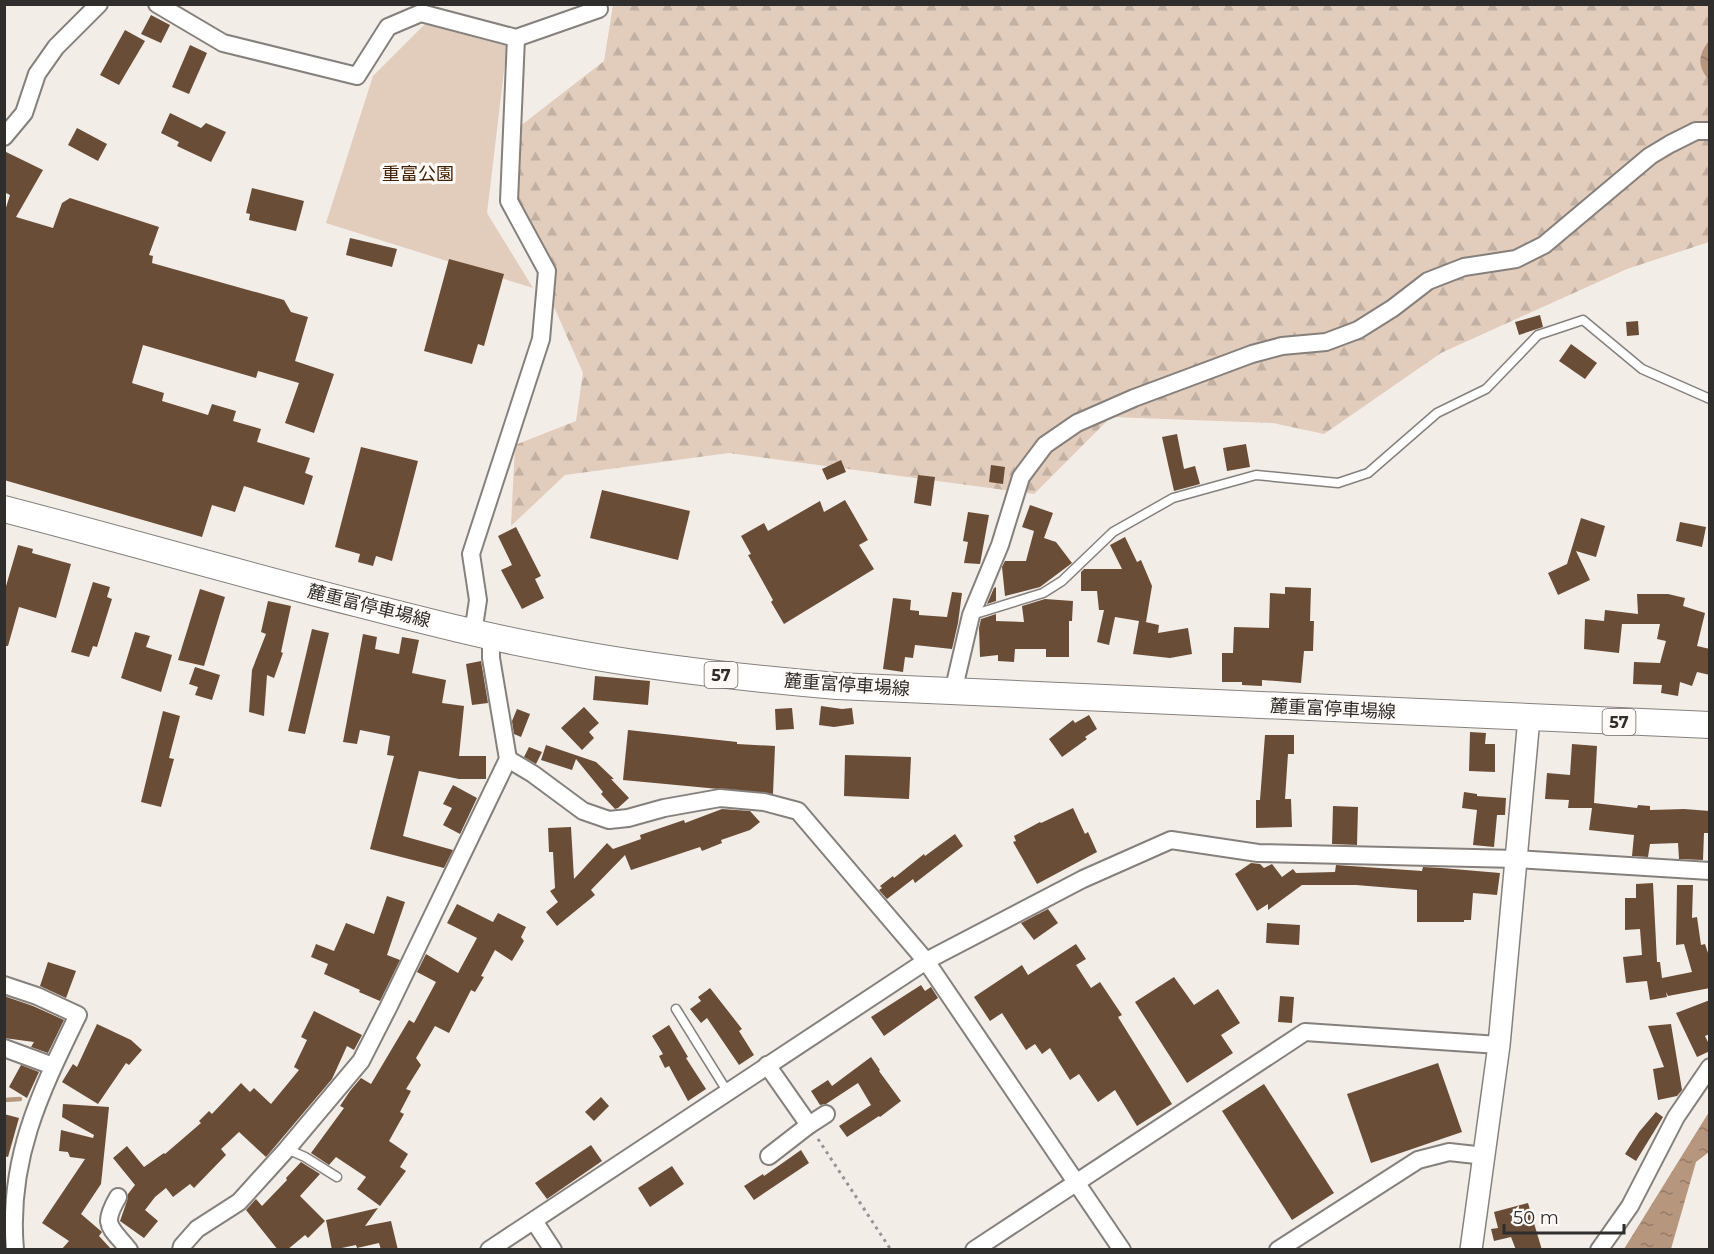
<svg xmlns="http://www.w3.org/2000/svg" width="1714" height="1254" font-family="Montserrat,'Noto Sans JP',sans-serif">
<defs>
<pattern id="forest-firs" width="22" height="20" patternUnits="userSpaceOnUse" patternTransform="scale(1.5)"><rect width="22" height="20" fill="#e2ccbc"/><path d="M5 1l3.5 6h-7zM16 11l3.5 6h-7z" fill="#c2b0a2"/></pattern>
<pattern id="water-ripples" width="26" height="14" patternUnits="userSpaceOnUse" patternTransform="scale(1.5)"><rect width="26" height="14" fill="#b7967e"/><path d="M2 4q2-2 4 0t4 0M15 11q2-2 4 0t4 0" fill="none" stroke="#957b67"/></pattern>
</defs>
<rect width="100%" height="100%" fill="#f3ede8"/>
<polygon fill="#e2ccbc" points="425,24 507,46 487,213 533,288 326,223 373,76"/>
<polygon fill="url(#forest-firs)" points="613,5 1709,5 1709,242 1627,269 1441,353 1324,434 1273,423 1111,417 1034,494 729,453 565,475 511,526 515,445 576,421 583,373 522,234 510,134 604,61"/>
<g fill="url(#water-ripples)">
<path d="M1709,41V80C1697,66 1698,55 1709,41Z"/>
<polygon points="1709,1112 1709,1152 1696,1162 1671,1249 1624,1249"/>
</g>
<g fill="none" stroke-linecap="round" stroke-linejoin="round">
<polyline stroke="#b7967e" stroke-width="4.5" points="4,1100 20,1099"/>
</g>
<g fill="#6a4d37">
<polygon points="151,15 170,25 161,43 141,34"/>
<polygon points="125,30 145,41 119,85 100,75"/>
<polygon points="190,45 207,53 189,94 172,87"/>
<polygon points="170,113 201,128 206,123 226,132 211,162 177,146 179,142 161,133"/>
<polygon points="77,128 107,144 98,161 68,145"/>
<polygon points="4,151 43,170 16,217 53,228 62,203 70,198 159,227 149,255 153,256 152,263 284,300 291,312 308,317 295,361 334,374 314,433 285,423 299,383 258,371 256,378 143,345 132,383 164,393 162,401 208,415 212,404 236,411 233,421 261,429 257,442 310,458 305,473 313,476 304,505 244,486 235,512 212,505 202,537 4,480 4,214 10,195 4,192"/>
<polygon points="252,188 304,201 296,231 249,220 250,214 246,213"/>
<polygon points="350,238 397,249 392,267 346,255"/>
<polygon points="449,259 504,274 484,346 478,344 472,364 424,351"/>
<polygon points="1540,315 1543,327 1519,335 1515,322"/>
<polygon points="1638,321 1639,335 1627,336 1626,322"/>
<polygon points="1571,344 1597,363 1585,379 1559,361"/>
<polygon points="1177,434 1184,469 1195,466 1200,484 1174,491 1162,437"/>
<polygon points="1246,444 1250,467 1227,471 1223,448"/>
<polygon points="361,447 418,461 392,561 376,556 373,566 358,562 360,554 335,547"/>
<polygon points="841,460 846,472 827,480 822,469"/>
<polygon points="991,465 1005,467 1003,484 989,482"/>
<polygon points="918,475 935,477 931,506 914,503"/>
<polygon points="602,490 690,511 678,560 590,538"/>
<polygon points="845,500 868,540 859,545 874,569 784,624 771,602 773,600 748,555 751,554 741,536 764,523 768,531 820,501 824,512"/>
<polygon points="1030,505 1053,513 1044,538 1056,542 1072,563 1040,587 1005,596 1002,567 1005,561 1026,561 1034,531 1022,527"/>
<polygon points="968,512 989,515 980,564 964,563 968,542 963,541"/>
<polygon points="1581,518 1605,526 1596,557 1576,551 1590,580 1558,595 1548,573 1567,564"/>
<polygon points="1680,522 1706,527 1702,547 1676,541"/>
<polygon points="516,527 541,576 535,579 544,598 522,609 501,570 512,565 498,536"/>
<polygon points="1125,537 1137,562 1141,560 1152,586 1146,622 1141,621 1159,625 1158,633 1188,628 1192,654 1170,658 1133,654 1139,621 1115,617 1109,645 1097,642 1104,610 1099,610 1097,591 1081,591 1081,572 1084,569 1122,569 1110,545"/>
<polygon points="18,545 33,549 32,553 71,564 56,618 19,607 8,646 4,646 4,593"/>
<polygon points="93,582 110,587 107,597 112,599 97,647 93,646 89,657 71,652"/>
<polygon points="996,587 996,601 987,604 994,588"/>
<polygon points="1285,587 1311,588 1310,621 1314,621 1313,651 1304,651 1301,683 1262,680 1262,686 1242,685 1242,682 1222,682 1222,653 1233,653 1234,627 1269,628 1270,593 1285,594"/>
<polygon points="200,589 225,597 204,666 178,660"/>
<polygon points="952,592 962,593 958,623 952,649 915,645 913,658 905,657 903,672 883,669 893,598 911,600 910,610 919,611 919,615 947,617"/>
<polygon points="1637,594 1668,594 1685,598 1683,606 1705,613 1697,646 1710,649 1710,675 1697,672 1692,686 1680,682 1678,696 1661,693 1662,685 1633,684 1634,662 1660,663 1666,641 1657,639 1660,624 1622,624 1619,653 1584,649 1585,619 1604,621 1605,610 1638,614"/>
<polygon points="1045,599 1073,601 1072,621 1069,621 1069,657 1046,657 1046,649 1015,649 1014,662 998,661 998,655 980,657 979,628 981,619 996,614 996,621 1024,622 1022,606"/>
<polygon points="268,601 291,606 281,652 283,653 274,678 267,675 264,716 249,712 252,670 266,634 261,632"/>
<polygon points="312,629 329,633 305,734 288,731"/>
<polygon points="135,632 150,636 146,647 172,655 161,692 121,678"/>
<polygon points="363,634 377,637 375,649 399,654 402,637 419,640 412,673 446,680 442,703 464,706 459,756 486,756 486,779 459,779 419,771 403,836 453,850 444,868 370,849 394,756 387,755 390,736 360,730 357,744 343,742"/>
<polygon points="481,661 488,703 472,705 466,664"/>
<polygon points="195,667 220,675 212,700 195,695 198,687 189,684"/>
<polygon points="595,676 650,681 648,705 593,700"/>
<polygon points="821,706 842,709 852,708 854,724 834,727 819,725"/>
<polygon points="584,707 599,723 589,732 594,738 582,750 561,728"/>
<polygon points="792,708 794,729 776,730 775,709"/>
<polygon points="517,709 530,714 521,737 514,734 512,721"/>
<polygon points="163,711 180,716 169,758 174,759 161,807 141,802"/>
<polygon points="1089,715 1097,729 1085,737 1087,739 1062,757 1049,739 1073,720 1075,723"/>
<polygon points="628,730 737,742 737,744 775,746 773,794 623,780"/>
<polygon points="1470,732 1486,733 1485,744 1495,744 1495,772 1469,771"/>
<polygon points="1265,735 1294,735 1294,754 1288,754 1285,799 1291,799 1292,827 1256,828 1256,800 1260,800"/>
<polygon points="1572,744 1597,746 1594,803 1637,808 1638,805 1650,806 1650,810 1684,809 1710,811 1710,833 1704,833 1703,860 1679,859 1678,843 1650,844 1648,857 1632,856 1634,835 1589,830 1592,808 1568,808 1569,800 1545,799 1547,773 1570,775"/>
<polygon points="546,745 596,762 614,779 611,779 629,798 618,808 615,809 601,794 603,792 576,759 572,770 541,760"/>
<polygon points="529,747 542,752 536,764 524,757"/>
<polygon points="845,755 911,757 909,799 844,796"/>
<polygon points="453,785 477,798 460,834 443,825 452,808 443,804"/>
<polygon points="1464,792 1477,794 1477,796 1506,798 1505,815 1497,815 1494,847 1473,845 1477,810 1462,808"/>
<polygon points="1333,806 1358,807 1357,845 1332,844"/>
<polygon points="1073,808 1085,834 1088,832 1097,852 1037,884 1013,842 1016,841 1014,836 1040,822 1041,823"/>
<polygon points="722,809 750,811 760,822 750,830 721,840 722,843 702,851 700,847 631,870 625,855 591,890 595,895 557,926 546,912 558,902 550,891 555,888 553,852 549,852 548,828 571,827 574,879 607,843 613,849 641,839 640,835 684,820 685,823"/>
<polygon points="955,834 963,846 915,883 913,879 887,899 879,890 882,888 880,886 893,876 894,878 924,854 925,856"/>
<polygon points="1251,863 1260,864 1264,868 1272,864 1282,877 1293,869 1296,873 1335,872 1336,865 1422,871 1423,867 1442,868 1500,873 1497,895 1473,893 1471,920 1464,920 1464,922 1417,922 1417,890 1356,885 1302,885 1268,910 1268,904 1257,911 1235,874"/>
<polygon points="1653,883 1657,962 1660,962 1662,978 1692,972 1684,944 1676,945 1677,885 1693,885 1692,918 1697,917 1701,945 1705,944 1710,959 1710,988 1668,996 1666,992 1667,997 1650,1000 1647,981 1626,983 1623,957 1642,955 1640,929 1625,930 1625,898 1636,898 1636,884"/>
<polygon points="387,896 405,902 387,955 400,960 380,1001 359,992 360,990 324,974 328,964 311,957 316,944 334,951 346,923 374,934"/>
<polygon points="457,904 493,922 498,913 526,927 521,937 524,941 512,961 495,950 481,976 484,977 475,992 471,990 449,1033 435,1026 416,1058 421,1065 406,1089 411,1091 400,1112 404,1114 389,1141 408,1154 400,1167 406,1171 380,1206 357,1189 366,1177 336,1157 329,1165 311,1153 344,1108 340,1106 350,1091 361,1078 371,1084 409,1020 414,1023 436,982 417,972 426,954 458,973 477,938 447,923"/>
<polygon points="1048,909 1058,923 1034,940 1021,923"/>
<polygon points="1267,923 1300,925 1299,945 1266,943"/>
<polygon points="1076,944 1086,959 1076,965 1091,988 1100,982 1122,1015 1118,1017 1172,1104 1137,1126 1115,1090 1098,1102 1079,1074 1070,1080 1050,1048 1042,1054 1035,1044 1026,1050 1002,1013 990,1021 974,997 1022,965 1028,975"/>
<polygon points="48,962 76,971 66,998 40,986"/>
<polygon points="1174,977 1194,1005 1218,989 1240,1023 1221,1035 1233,1053 1187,1083 1135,1002"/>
<polygon points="921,985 925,991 931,987 938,998 884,1036 871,1017"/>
<polygon points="710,988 742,1029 739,1031 754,1055 739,1065 707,1018 701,1023 690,1009 701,1001 698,997"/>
<polygon points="4,996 33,1006 64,1020 48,1053 31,1047 34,1042 4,1038"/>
<polygon points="1280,996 1294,997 1292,1023 1278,1022"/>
<polygon points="1710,1000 1710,1034 1705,1036 1710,1046 1710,1051 1697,1057 1676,1013"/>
<polygon points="314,1011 362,1035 354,1050 347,1046 332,1079 266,1157 239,1132 221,1149 226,1155 194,1188 190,1184 173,1197 166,1188 155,1197 145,1210 158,1221 144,1238 120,1221 127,1201 128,1194 135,1185 113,1158 127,1146 144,1167 164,1153 165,1154 201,1123 199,1121 209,1111 212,1114 241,1083 250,1092 254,1088 271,1104 299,1070 294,1067 307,1040 301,1037"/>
<polygon points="97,1024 131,1040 142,1050 129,1065 126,1063 98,1104 62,1082 73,1064 77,1067"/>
<polygon points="1671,1024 1682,1090 1677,1096 1658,1100 1653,1069 1664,1067 1648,1026"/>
<polygon points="669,1025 688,1057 686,1058 706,1089 688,1101 669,1066 665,1068 659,1056 663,1054 652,1036"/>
<polygon points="871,1057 880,1070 879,1071 901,1101 880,1117 879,1116 847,1137 839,1126 871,1105 858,1083 826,1104 820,1105 811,1091 828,1080 832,1086"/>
<polygon points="1438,1063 1462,1132 1371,1163 1347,1094"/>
<polygon points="21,1065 39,1072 27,1098 9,1087"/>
<polygon points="1264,1084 1334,1193 1292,1220 1222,1111"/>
<polygon points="601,1097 609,1106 594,1121 585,1112"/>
<polygon points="63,1104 109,1107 101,1184 81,1214 102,1232 99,1236 112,1250 61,1250 69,1241 42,1223 85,1159 70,1157 68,1152 59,1151 61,1130 93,1138 94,1135 62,1117"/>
<polygon points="1656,1112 1663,1117 1636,1161 1625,1154 1639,1132"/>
<polygon points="4,1114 19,1118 8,1157 4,1156"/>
<polygon points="591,1145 602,1161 547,1199 535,1183"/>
<polygon points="801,1150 809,1163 754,1200 744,1186 763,1174 764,1176"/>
<polygon points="301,1162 320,1174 300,1196 325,1221 308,1238 305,1235 287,1250 278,1250 246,1210 256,1199 262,1206 287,1180 286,1178"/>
<polygon points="672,1166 684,1184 650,1207 638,1188"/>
<polygon points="1528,1203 1542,1250 1516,1250 1511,1237 1494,1241 1491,1229 1498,1228 1494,1212"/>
<polygon points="378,1208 365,1226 391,1221 398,1250 381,1250 379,1243 357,1248 356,1245 332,1250 326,1220"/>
</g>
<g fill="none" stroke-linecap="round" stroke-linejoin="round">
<defs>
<g id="service">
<polyline points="972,615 1043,593 1062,581 1113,532 1173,498 1256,475 1338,483 1368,473 1437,413 1486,389 1538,335 1583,320 1642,369 1710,399"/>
<polyline points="676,1009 727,1091"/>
<polyline points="287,1149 305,1157 337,1177"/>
</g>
<g id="minor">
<polyline points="157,4 223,43 357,76 388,27 421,13 516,38 599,9"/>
<polyline points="4,137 24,113 37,74 56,47 99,4"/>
<polyline points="473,633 478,600 471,554 541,339 547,271 509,201 516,38"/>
<polyline points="953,692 971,615 1000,545 1021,477 1045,445 1077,423 1134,398 1252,354 1282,346 1326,342 1358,330 1393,308 1428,281 1464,267 1516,259 1544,245 1650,156 1670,144 1696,131 1710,131"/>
<polyline points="508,759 533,774 583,811 609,820 628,818 664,808 720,798 764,802 798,811 926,961 1122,1250"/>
<path d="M4,985L37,996L78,1015C40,1093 7,1160 15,1250"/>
<polyline points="4,1048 53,1066"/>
<polyline points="767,1065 809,1125"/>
<polyline points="769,1156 809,1125 826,1114"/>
<path d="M118,1197C101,1226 110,1226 129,1250"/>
<polyline points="534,1221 553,1250"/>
<polyline points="181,1250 182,1246 197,1229 239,1202 287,1149 361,1061 389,1006 508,759 491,658 491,636"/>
<polyline points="489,1250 926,961 1083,879 1171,840 1258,853 1517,859 1710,871"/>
<polyline points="974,1250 1305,1032 1499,1045"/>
<polyline points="1278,1250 1418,1160 1449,1152 1485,1156"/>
<polyline points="1599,1250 1630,1206 1676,1117 1710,1067"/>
</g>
<polyline id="tertiary" points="1471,1250 1499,1045 1529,718"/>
<path id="primary" d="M4,509C123,540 241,574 359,604C425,621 491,638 558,650C650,668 744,678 837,686L1710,725"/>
</defs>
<use href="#service" stroke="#86807c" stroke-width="11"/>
<use href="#minor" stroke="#86807c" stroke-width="20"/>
<use href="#tertiary" stroke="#86807c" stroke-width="24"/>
<use href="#primary" stroke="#86807c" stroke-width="28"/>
<polyline stroke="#96928e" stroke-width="3" stroke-dasharray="3 4.5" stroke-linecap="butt" points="818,1139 891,1250"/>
<use href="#service" stroke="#fff" stroke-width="8"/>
<use href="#minor" stroke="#fff" stroke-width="16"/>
<use href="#tertiary" stroke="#fff" stroke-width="21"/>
<use href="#primary" stroke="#fff" stroke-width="26"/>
</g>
<g text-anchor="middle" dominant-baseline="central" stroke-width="6" stroke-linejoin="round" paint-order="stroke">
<g fill="#fefaf8" stroke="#6e6b69" stroke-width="1.5">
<rect x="704.5" y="662" width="33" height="26" rx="4.5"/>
<rect x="1602.5" y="709" width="33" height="26" rx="4.5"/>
</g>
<g font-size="16" font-weight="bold" fill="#302e2c">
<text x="721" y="675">57</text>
<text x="1619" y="722">57</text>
</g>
<g font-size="18" fill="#432103" stroke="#fefaf8">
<text x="418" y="174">重富公園</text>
</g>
<g font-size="18" fill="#302e2c" stroke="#fefaf8">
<text transform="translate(369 606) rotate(14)">麓重富停車場線</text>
<text transform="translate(847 685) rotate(4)">麓重富停車場線</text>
<text transform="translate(1333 709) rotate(3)">麓重富停車場線</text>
</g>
</g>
<rect width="1714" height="1254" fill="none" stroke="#302e2c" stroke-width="12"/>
<path d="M1504 1224v9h120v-9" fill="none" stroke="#302e2c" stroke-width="3"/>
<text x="1513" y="1224" font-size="18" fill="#302e2c" stroke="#fefaf8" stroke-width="4.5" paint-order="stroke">50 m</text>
</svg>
